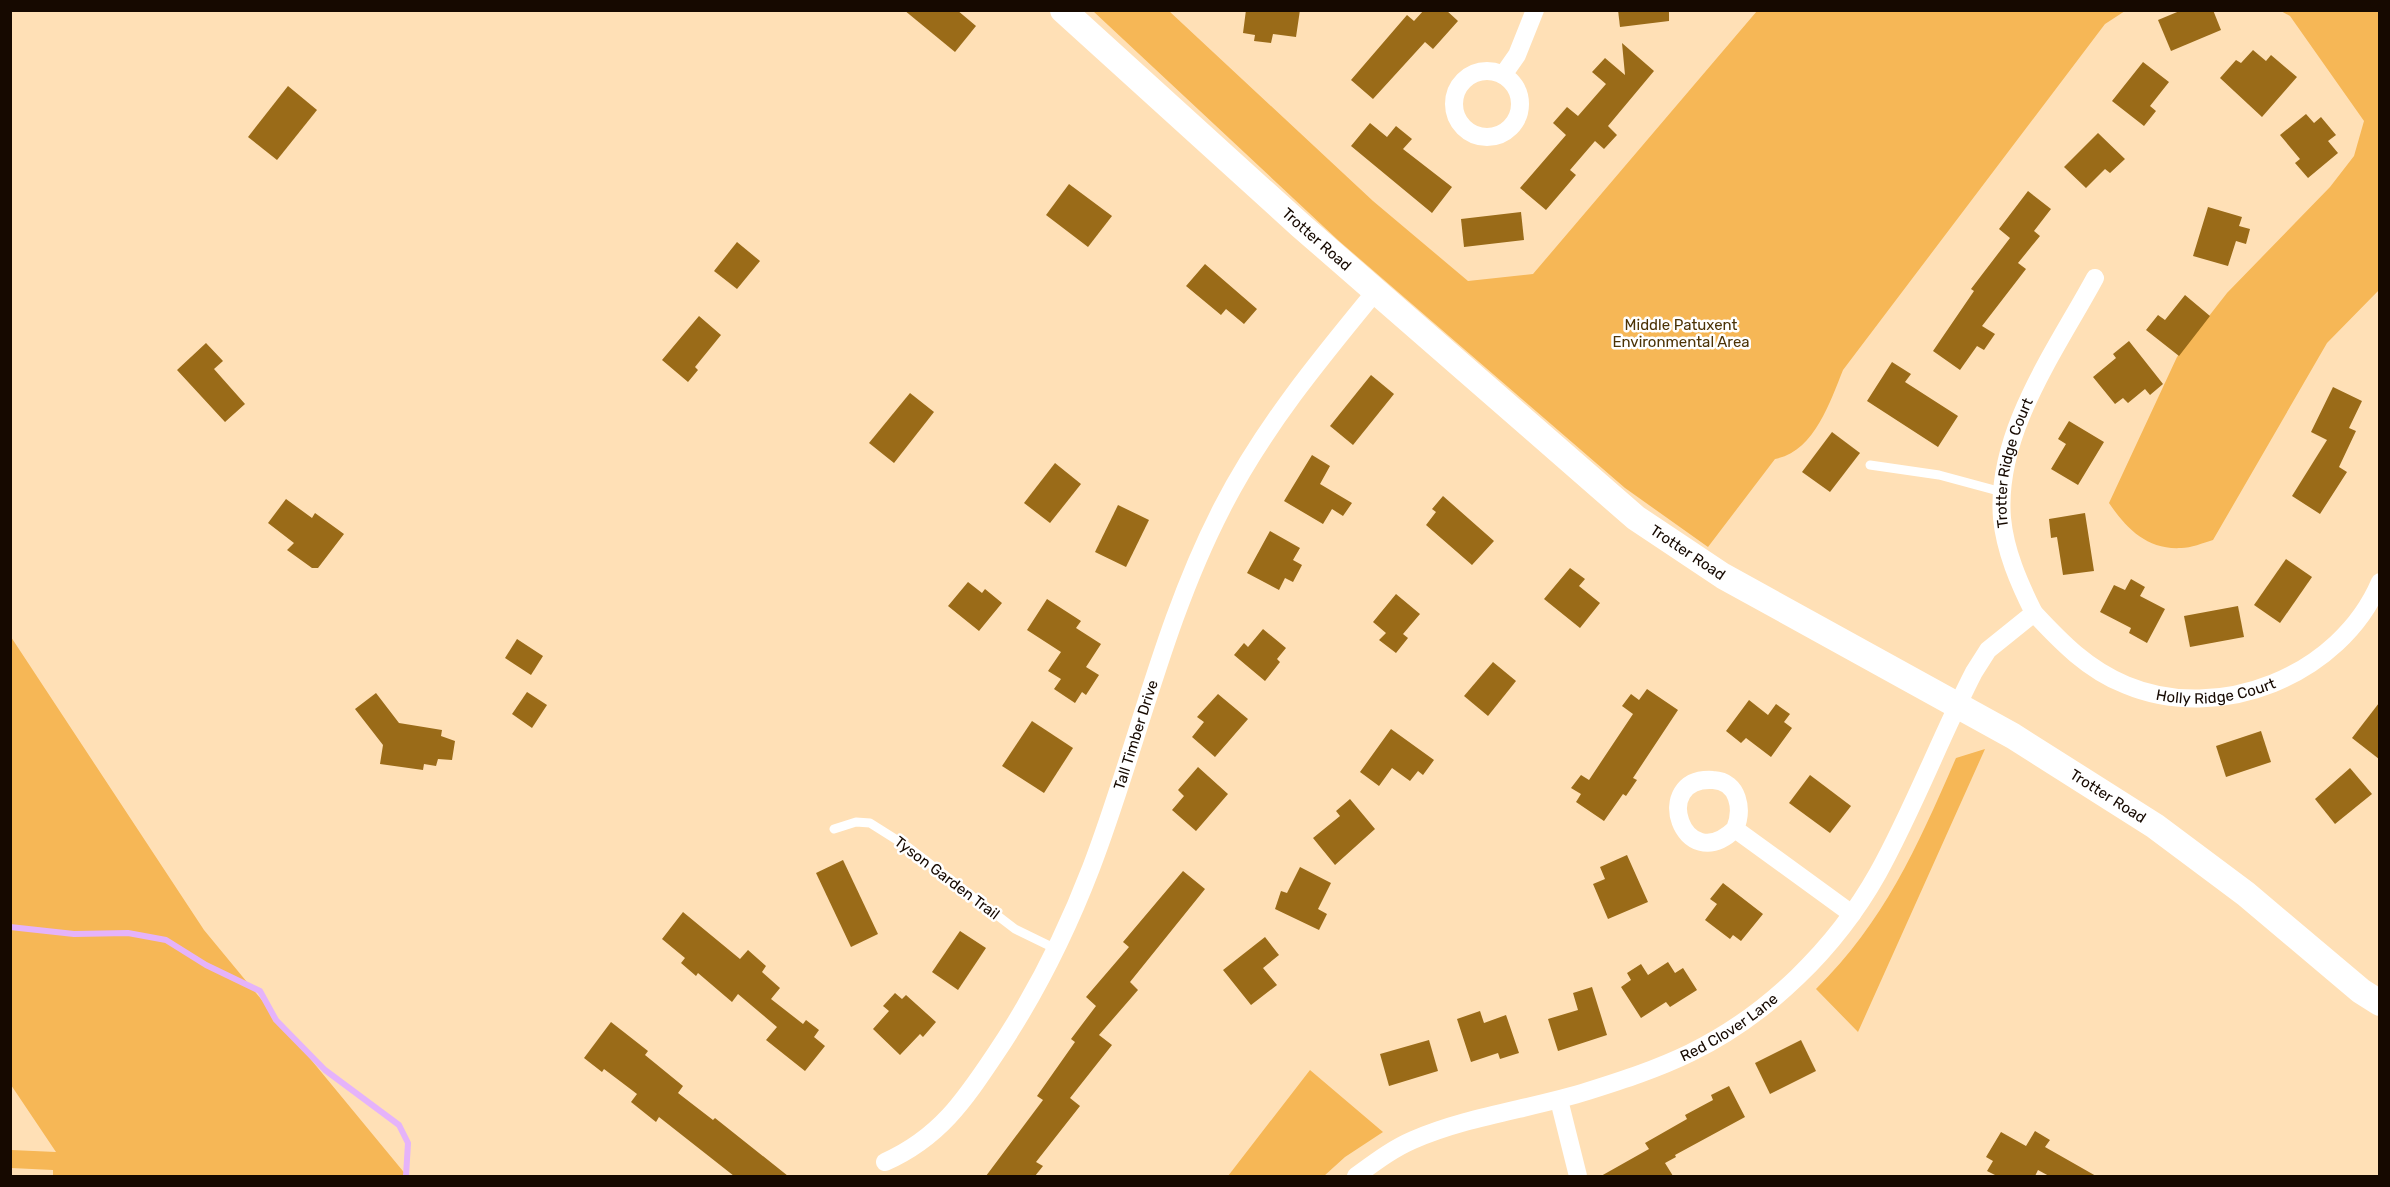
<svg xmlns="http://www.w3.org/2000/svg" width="2390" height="1187" font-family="Rubik,sans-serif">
<rect width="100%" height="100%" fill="#ffe0b6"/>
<g fill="#f6b756">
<path d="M1093,11H1169L1373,201L1468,281L1533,274L1757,11H2125L2105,24L1843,370C1830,402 1814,452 1775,459L1708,547L1625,488L1339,241Z"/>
<path d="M2281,11H2379V290L2327,343L2213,540C2203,543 2191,548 2181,548C2147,550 2126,528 2109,503L2177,357L2227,293L2330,187L2354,156L2364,121L2290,16Z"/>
<polygon points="11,637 204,930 407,1176 53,1176 53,1170 11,1168 11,1150 56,1152 11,1085"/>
<path d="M1985,749L1858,1032L1816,989C1885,921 1918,845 1956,758Z"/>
<polygon points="1310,1070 1383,1132 1345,1157 1324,1176 1228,1176"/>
</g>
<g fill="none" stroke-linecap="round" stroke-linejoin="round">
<polyline stroke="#e5b3fa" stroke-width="6" points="10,927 74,934 128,933 166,940 206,965 260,991 276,1020 325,1070 399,1125 408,1143 406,1176"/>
</g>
<g fill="#9a6b18">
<polygon points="904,10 957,10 976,26 955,52"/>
<polygon points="1246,10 1300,10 1296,37 1273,34 1271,43 1254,41 1255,35 1243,33"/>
<polygon points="1424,10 1446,10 1458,21 1433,49 1425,42 1373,99 1351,80 1407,15 1414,21"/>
<polygon points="1618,10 1669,10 1669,21 1620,27"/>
<polygon points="2182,10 2213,10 2221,30 2171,51 2158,20"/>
<polygon points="1622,43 1654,71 1608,126 1617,135 1604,149 1595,141 1570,170 1576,175 1546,210 1520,188 1566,135 1553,123 1567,107 1578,116 1606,84 1592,72 1605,58 1625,75"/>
<polygon points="2253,50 2266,61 2271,55 2297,77 2262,117 2220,78 2236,60 2241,63"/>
<polygon points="2143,62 2169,82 2150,106 2156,111 2144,126 2112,101"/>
<polygon points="288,86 317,110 277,160 248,137"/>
<polygon points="2306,114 2314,123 2321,117 2336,135 2328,141 2338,153 2308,178 2295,163 2300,159 2280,135"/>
<polygon points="1370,123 1387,137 1396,126 1412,139 1403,149 1452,187 1432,213 1351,146"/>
<polygon points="2098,133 2125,159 2110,173 2105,169 2086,188 2064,167"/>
<polygon points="1069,184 1112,216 1088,247 1046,215"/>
<polygon points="2028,191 2051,209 2034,231 2040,236 2018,263 2026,269 1982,326 1995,334 1984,350 1977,346 1960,370 1933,351 1974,291 1971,289 2010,238 1999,229"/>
<polygon points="2208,207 2242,217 2239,226 2250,229 2246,244 2236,241 2228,266 2193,256"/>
<polygon points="1521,212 1524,240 1464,247 1461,219"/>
<polygon points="737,242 760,261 737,289 714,271"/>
<polygon points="1205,264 1257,309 1244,324 1226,309 1221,315 1186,286"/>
<polygon points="2185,295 2210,316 2179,356 2146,330 2158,315 2165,320"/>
<polygon points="699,316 721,335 695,367 698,370 688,382 662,360"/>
<polygon points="2129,341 2163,384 2150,395 2145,389 2128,403 2123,398 2115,404 2093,377 2116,358 2113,354"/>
<polygon points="206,343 223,361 214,369 245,404 225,422 177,370"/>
<polygon points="1892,362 1911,374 1905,382 1958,416 1938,447 1867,401"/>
<polygon points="1371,375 1394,394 1353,445 1330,426"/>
<polygon points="2333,387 2362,401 2349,428 2356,431 2339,467 2347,472 2320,514 2292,496 2327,440 2311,432"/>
<polygon points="910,393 934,412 894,463 869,443"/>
<polygon points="2069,421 2104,442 2078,485 2051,469 2066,444 2058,439"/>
<polygon points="1832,432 1860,453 1830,492 1802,472"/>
<polygon points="1312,455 1330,466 1320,484 1352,503 1343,516 1332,509 1323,524 1284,501"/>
<polygon points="1055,463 1081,484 1050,523 1024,503"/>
<polygon points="1443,496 1494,541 1472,565 1426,525 1436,512 1432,509"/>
<polygon points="286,499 312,518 315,513 344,534 318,568 312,568 287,550 294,543 268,523"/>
<polygon points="1118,505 1149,520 1126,567 1095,552"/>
<polygon points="2085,513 2094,571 2063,575 2057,537 2051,538 2049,519"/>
<polygon points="1270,531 1300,548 1293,560 1302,565 1293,582 1285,578 1279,590 1247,573"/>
<polygon points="2286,559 2312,577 2280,623 2254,605"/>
<polygon points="1570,568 1585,579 1579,586 1600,603 1580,628 1544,599"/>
<polygon points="2131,579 2145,587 2140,596 2165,609 2147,643 2129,633 2131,628 2100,612 2114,585 2125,590"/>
<polygon points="968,582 982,593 985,589 1002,603 979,631 948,606"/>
<polygon points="1396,594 1420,614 1403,634 1408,638 1396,653 1379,640 1386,633 1373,622"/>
<polygon points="1047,599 1081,621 1076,628 1101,644 1086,667 1099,675 1086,695 1082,692 1075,703 1054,689 1061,679 1048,671 1061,652 1027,630"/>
<polygon points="2238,606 2244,637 2190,647 2184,616"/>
<polygon points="1263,629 1286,648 1277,659 1280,662 1265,681 1234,655 1244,643 1248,647"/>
<polygon points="517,639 543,656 531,675 505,658"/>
<polygon points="1493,662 1516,681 1488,716 1464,696"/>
<polygon points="1647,689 1678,710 1633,778 1637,780 1626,796 1623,794 1604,821 1576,802 1581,794 1571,788 1581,775 1589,780 1633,714 1622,706 1631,694 1639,700"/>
<polygon points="527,692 547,705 532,728 512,714"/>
<polygon points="376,693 399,723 442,730 441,736 455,741 452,760 438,759 436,766 424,764 423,770 380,764 383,745 355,709"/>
<polygon points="1218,694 1248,719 1215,757 1192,737 1204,722 1197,717"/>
<polygon points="1749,700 1768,715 1776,704 1790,714 1784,722 1792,728 1771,757 1746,738 1741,743 1726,731"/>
<polygon points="2379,703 2379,759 2352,738"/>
<polygon points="1032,721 1073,748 1044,793 1002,766"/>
<polygon points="1391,729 1434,760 1423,775 1418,771 1410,781 1392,768 1379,786 1360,772"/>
<polygon points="2261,731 2271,762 2226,777 2216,746"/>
<polygon points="1198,767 1228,794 1196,831 1172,810 1184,796 1178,790"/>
<polygon points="2350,768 2372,794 2335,824 2315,799"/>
<polygon points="1810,775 1851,806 1830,833 1789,803"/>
<polygon points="1350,799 1375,829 1335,865 1313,838 1340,816 1336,811"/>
<polygon points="1627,855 1648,902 1608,919 1593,884 1605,879 1600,867"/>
<polygon points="843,860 878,934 851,947 816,873"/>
<polygon points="1300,867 1331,883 1318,909 1327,914 1319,930 1275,909 1281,891 1287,893"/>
<polygon points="1183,871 1205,889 1130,982 1138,990 1099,1035 1112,1045 1070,1098 1080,1106 1036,1162 1043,1166 1035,1176 986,1176 1043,1100 1037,1096 1075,1042 1071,1039 1096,1006 1086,997 1129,947 1123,942"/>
<polygon points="1723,883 1763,914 1741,941 1733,935 1730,939 1705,920 1717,904 1710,899"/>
<polygon points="683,912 740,959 748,950 766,966 762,972 780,988 771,999 803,1024 806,1020 819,1030 814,1037 825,1046 805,1071 766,1040 777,1027 738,994 732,1002 698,973 696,976 681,963 685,958 662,939"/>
<polygon points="960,931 986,948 958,990 932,972"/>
<polygon points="1265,937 1279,955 1263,968 1277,985 1251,1005 1223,970"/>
<polygon points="1668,962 1675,973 1683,968 1697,990 1670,1007 1666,1002 1641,1018 1621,987 1631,980 1627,973 1641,964 1648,975"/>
<polygon points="1592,987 1607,1035 1558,1051 1548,1019 1578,1010 1573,993"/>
<polygon points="895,993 902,999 906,995 936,1022 923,1037 920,1034 900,1055 873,1029 889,1011 883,1006"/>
<polygon points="1480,1011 1484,1023 1506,1015 1519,1053 1500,1059 1498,1053 1471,1062 1457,1019"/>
<polygon points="611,1022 648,1051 645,1055 683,1086 678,1093 713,1120 715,1118 788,1176 734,1176 659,1117 656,1122 631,1102 637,1094 604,1069 602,1072 584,1058"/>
<polygon points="1429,1040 1438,1071 1389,1086 1380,1054"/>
<polygon points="1801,1040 1816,1071 1770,1094 1755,1063"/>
<polygon points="1729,1086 1745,1117 1675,1155 1676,1157 1665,1163 1673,1176 1601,1176 1649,1149 1645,1143 1687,1119 1685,1115 1713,1100 1711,1095"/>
<polygon points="2035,1131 2050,1140 2045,1147 2096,1176 2049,1176 2038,1170 2035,1176 1997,1176 1987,1171 1993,1161 1986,1157 2001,1132 2026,1146"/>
</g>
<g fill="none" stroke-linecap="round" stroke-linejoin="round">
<g stroke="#fff" stroke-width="9">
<polyline points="1870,465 1939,475 2002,492"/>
<polyline points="834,829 856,822 870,823 908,847 1015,929 1056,949"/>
</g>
<g stroke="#fff" stroke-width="18">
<circle cx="1487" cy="104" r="33"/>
<polyline points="1503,75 1517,55 1535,10"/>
<path id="s1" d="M2034,613C2061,642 2088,670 2126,685C2219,724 2340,676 2380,582"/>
<path d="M1735,829C1743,810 1739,781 1713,780C1649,776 1683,879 1735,829L1852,914"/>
<polyline points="1559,1100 1578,1176"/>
<path id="s2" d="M885,1162C939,1138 964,1101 996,1053C1035,995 1066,933 1091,868C1137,748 1163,622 1222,508C1263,428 1319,360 1375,292"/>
<path id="s3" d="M1356,1176C1374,1163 1392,1149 1413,1140C1468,1116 1531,1109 1588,1091C1623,1080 1657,1069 1690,1053C1768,1015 1836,948 1878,873C1914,808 1940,738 1974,672L1988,650L2034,613C2019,583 2005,551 2002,518C1995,433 2056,350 2095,278"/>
</g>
<path stroke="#fff" stroke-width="26" id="s4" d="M1063,10L1301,226L1636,518L1723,576L2013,736L2155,826L2246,894L2361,991L2380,1003"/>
</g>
<g text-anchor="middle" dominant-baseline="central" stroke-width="5" stroke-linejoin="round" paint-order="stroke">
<g font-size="15" fill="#160900" stroke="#fff">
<text stroke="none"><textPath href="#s4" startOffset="342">Trotter Road</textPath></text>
<text stroke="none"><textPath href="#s3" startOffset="1088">Trotter Ridge Court</textPath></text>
<text stroke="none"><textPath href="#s4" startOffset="828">Trotter Road</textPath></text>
<text stroke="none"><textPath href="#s1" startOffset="210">Holly Ridge Court</textPath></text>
<text stroke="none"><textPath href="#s2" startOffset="507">Tall Timber Drive</textPath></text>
<text stroke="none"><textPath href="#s4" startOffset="1314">Trotter Road</textPath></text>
<text transform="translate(947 878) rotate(37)">Tyson Garden Trail</text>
<text stroke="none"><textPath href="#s3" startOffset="405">Red Clover Lane</textPath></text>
</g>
<g font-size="15" fill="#4c3306" stroke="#fff">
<text x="1681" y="325">Middle Patuxent<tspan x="1681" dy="17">Environmental Area</tspan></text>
</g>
</g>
<rect width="2390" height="1187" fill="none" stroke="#160900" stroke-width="24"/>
</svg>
